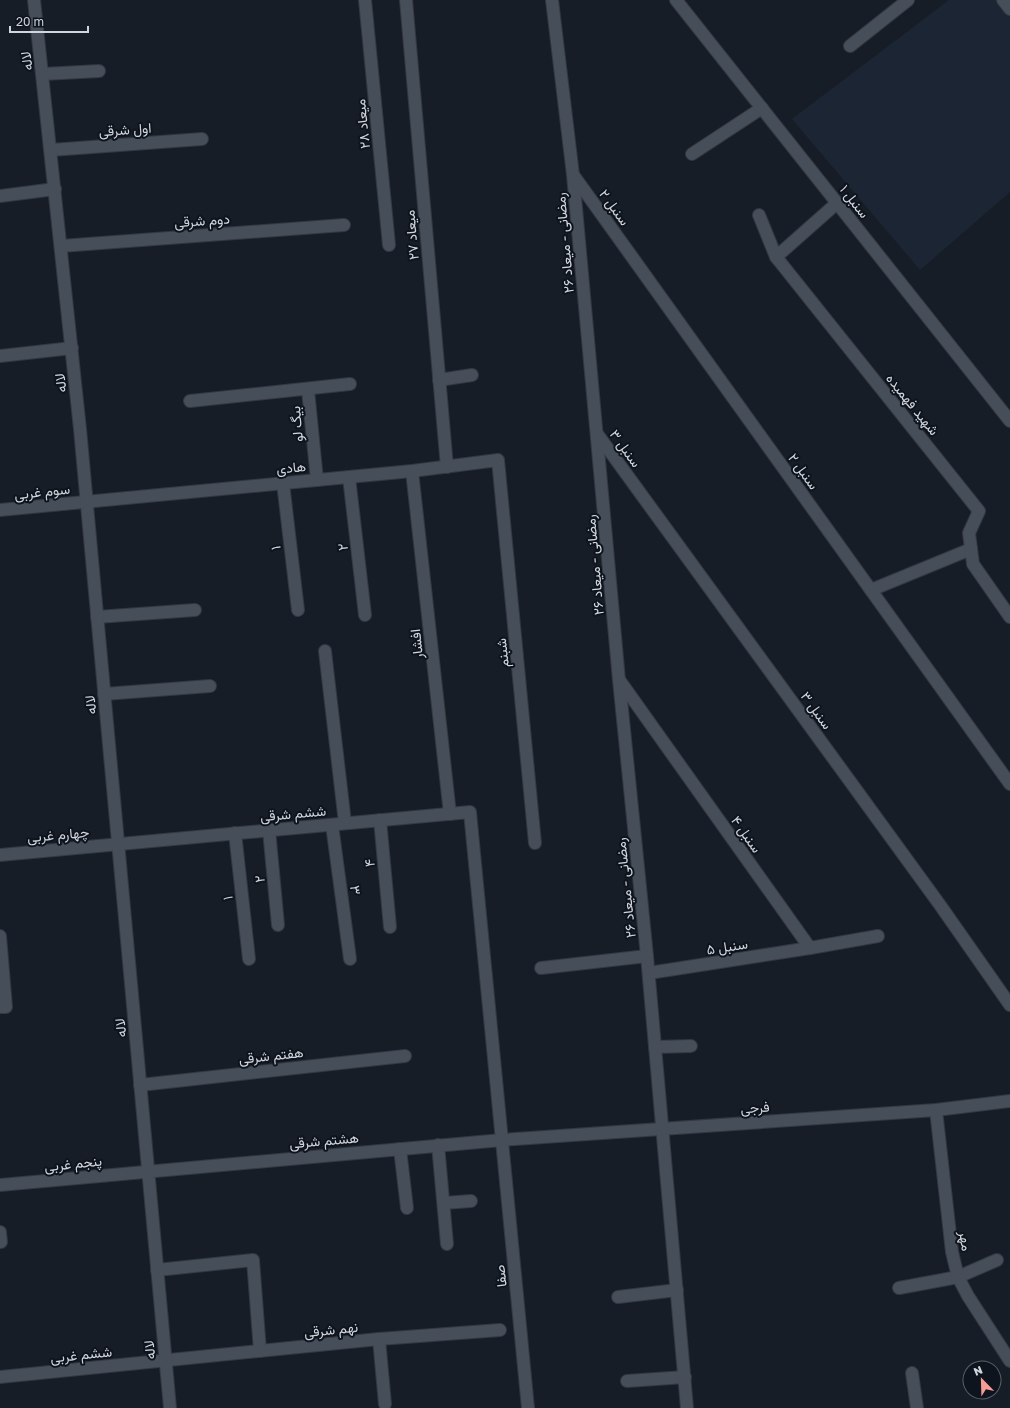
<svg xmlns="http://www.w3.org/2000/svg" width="1010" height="1408" font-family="'Golos Text',Vazirmatn,sans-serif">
<rect width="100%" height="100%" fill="#171d27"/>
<polygon fill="#1c2534" points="949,0 1003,0 1010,9 1010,192 920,270 792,119"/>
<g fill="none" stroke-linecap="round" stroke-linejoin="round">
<defs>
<g id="service">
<polyline points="43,74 99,71"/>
<polyline points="51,150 202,139"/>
<polyline points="692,154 762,108"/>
<polyline points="61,246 344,225"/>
<polyline points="776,257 837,203"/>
<polyline points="439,380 472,375"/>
<polyline points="308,390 317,480"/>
<polyline points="190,401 350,384"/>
<polyline points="412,471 450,814"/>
<polyline points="349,477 365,615"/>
<polyline points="283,483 298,610"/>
<polyline points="871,590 971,549"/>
<polyline points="97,617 195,610"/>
<polyline points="325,651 345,823"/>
<polyline points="104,694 210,686"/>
<polyline points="380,820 390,927"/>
<polyline points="332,825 350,959"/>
<polyline points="269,830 278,925"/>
<polyline points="235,833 249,959"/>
<polyline points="0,936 6,1007 0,1007"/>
<polyline points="541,968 647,956"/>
<polyline points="655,1047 691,1046"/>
<polyline points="140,1085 405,1056"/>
<polyline points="438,1145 447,1244"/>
<polyline points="400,1149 407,1208"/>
<polyline points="444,1203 471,1201"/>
<polyline points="0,1232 1,1242"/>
<polyline points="157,1270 253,1260 260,1351"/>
<polyline points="899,1288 958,1277 997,1260"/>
<polyline points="618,1297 677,1290"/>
<polyline points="379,1339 385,1404"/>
<polyline points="912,1373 917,1408"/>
<polyline points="627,1381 685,1377"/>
</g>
<g id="minor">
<polyline points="365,0 389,245"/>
<polyline points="406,0 447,467"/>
<polyline points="552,0 573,175 619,680 647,956 687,1408"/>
<polyline points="676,0 1010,421"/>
<polyline points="850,46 908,0"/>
<polyline points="574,176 1010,784"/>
<polyline points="0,196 55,189"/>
<polyline points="759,215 776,257 979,511 969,533 973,564 1010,617"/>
<polyline points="0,356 72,348"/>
<polyline points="598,435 940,905 1010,1005"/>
<polyline points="0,510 412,471 498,460 535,843"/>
<polyline points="620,681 810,948 878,936"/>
<polyline points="0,855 470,812 528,1408"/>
<polyline points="649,973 810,948"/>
<polyline points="0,1377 379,1339 500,1330"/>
</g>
<g id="tertiary">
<polyline points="34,0 80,429 170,1408"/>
<polyline points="1003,0 1010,9"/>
<polyline points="936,1110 952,1252 958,1277 968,1296 1010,1361"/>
<polyline points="0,1185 502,1140 936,1110 1010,1101"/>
</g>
</defs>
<use href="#service" stroke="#343840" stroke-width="14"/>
<use href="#minor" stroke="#343840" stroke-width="14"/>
<use href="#tertiary" stroke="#343840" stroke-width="14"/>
<use href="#service" stroke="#464e59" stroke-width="12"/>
<use href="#minor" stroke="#464e59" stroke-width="12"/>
<use href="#tertiary" stroke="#464e59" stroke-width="12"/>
</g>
<g text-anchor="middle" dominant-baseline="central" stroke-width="4" stroke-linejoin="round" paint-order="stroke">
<g font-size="14" fill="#d1d5dc" stroke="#0e141d">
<text transform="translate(26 61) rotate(-97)">لاله</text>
<text transform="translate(362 124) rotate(-96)">میعاد ۲۸</text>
<text transform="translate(125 129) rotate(-4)">اول شرقی</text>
<text transform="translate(855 201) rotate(52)">سنبل ۱</text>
<text transform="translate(615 207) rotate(54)">سنبل ۲</text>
<text transform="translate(202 220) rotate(-4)">دوم شرقی</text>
<text transform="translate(411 235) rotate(-95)">میعاد ۲۷</text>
<text transform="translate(564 243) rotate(-95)">رمضانی - میعاد ۲۶</text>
<text transform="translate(60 383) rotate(-96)">لاله</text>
<text transform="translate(913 404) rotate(51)">شهید فهمیده</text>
<text transform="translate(296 424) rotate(-95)">بیگ لو</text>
<text transform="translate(626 448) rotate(54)">سنبل ۳</text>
<text transform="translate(291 467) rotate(-6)">هادی</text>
<text transform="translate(804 471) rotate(54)">سنبل ۲</text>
<text transform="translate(42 491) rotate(-6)">سوم غربی</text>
<text transform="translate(342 547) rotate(-97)">۲</text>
<text transform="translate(275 548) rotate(-97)">۱</text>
<text transform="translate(594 565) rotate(-95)">رمضانی - میعاد ۲۶</text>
<text transform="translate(416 644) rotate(-96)">افشار</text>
<text transform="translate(502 653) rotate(-96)">شبنم</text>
<text transform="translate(90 705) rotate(-95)">لاله</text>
<text transform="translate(817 710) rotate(54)">سنبل ۳</text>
<text transform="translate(293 813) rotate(-5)">ششم شرقی</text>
<text transform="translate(58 834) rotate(-5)">چهارم غربی</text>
<text transform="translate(747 834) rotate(55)">سنبل ۴</text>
<text transform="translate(369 863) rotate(-95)">۴</text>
<text transform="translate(259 879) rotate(-95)">۲</text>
<text transform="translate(625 888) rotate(-96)">رمضانی - میعاد ۲۶</text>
<text transform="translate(356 890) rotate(83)">۳</text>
<text transform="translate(227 898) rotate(-96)">۱</text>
<text transform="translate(727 946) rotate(-9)">سنبل ۵</text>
<text transform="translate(120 1028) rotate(-95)">لاله</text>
<text transform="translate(271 1055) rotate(-6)">هفتم شرقی</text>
<text transform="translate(755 1107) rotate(-4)">فرجی</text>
<text transform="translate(324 1140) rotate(-5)">هشتم شرقی</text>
<text transform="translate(73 1163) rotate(-6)">پنجم غربی</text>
<text transform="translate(966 1241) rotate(82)">مهر</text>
<text transform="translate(500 1276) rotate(-96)">صفا</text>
<text transform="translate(331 1329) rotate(-6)">نهم شرقی</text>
<text transform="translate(149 1350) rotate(-95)">لاله</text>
<text transform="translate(81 1354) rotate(-6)">ششم غربی</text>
</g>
</g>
<g transform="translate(982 1380) rotate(337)"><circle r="19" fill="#0e141d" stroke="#5c6169"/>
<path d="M0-3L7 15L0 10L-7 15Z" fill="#f59c94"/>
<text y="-6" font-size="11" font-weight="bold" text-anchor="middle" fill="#d1d5dc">N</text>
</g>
<path d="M10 26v6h78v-6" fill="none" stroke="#d1d5dc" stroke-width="2"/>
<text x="16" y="26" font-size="12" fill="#d1d5dc" stroke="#0e141d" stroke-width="3" paint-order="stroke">20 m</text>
</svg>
